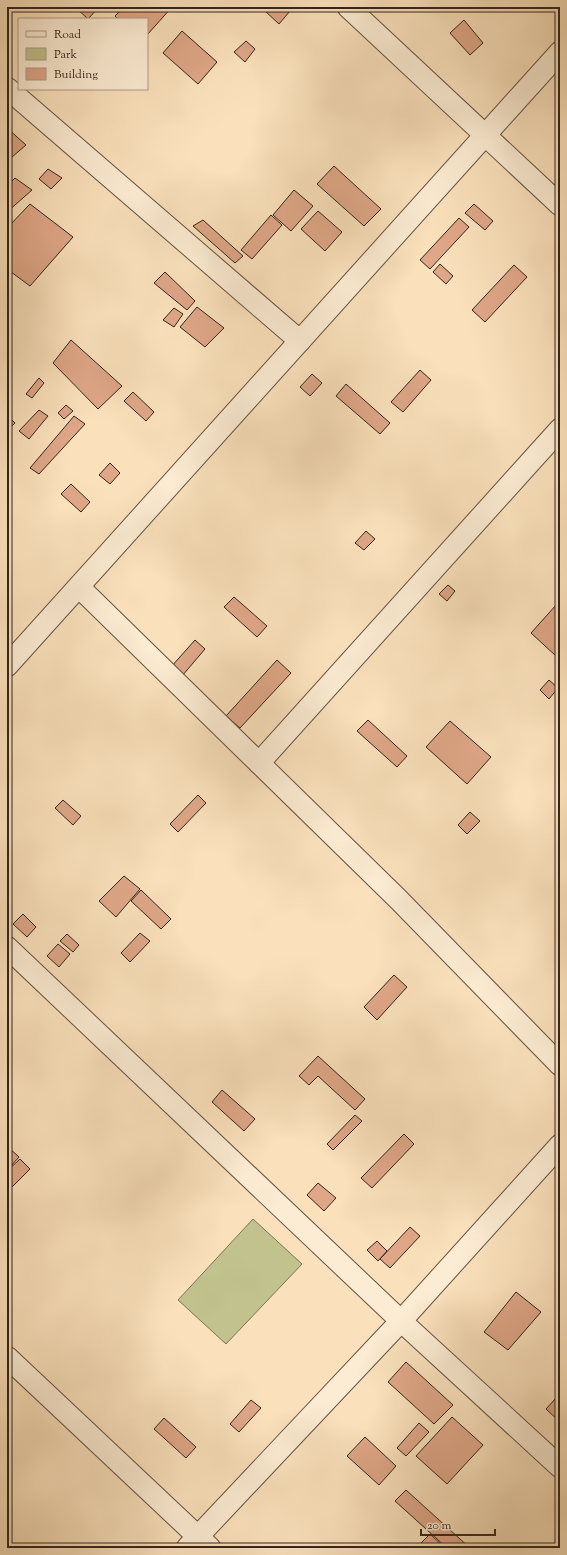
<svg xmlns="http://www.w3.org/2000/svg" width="567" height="1555" font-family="'Sorts Mill Goudy',serif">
<rect width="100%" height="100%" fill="#fae1bc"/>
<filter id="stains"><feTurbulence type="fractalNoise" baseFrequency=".005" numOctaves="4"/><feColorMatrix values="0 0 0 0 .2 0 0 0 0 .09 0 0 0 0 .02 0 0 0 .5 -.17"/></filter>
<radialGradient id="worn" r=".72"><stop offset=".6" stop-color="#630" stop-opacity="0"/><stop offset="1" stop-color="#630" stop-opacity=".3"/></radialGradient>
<polygon fill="#c1c28e" stroke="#7a7354" points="253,1219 302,1264 226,1344 178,1300"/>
<g fill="#dfa788" stroke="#32241b">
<polygon points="75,7 99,7 88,19"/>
<polygon points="124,7 172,7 147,35 147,19 118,19 115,16"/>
<polygon points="268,7 284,7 290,11 279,24 265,11"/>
<polygon points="464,20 483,43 470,55 450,33"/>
<polygon points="182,31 217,62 198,84 163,53"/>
<polygon points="246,41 255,49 245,62 234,52"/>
<polygon points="7,128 26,145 12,157 7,152"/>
<polygon points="334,166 381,209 364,226 317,184"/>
<polygon points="48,169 62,178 51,189 39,179"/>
<polygon points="15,178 32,190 7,212 7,186"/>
<polygon points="294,190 313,206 291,231 273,215"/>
<polygon points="30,204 73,237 30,286 7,269 7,228"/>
<polygon points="474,204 493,221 485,230 465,213"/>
<polygon points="318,211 342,232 325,251 301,229"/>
<polygon points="271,215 282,225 252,259 241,250"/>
<polygon points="459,218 469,227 430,269 420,260"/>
<polygon points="203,220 243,256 235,263 193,226"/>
<polygon points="440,264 453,276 446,284 433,272"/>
<polygon points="514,265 527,277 485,322 472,310"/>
<polygon points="165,272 195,301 187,310 154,283"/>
<polygon points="197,307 224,328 205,347 180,327"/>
<polygon points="174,308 183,314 174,327 163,320"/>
<polygon points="71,340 122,386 98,409 53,363"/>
<polygon points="420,370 431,380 403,412 391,402"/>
<polygon points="312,374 322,383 310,396 300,387"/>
<polygon points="39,378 44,383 32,398 26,394"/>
<polygon points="346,384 390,423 380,434 336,396"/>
<polygon points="133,392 154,412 146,421 124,401"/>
<polygon points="66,405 73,411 64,419 58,413"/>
<polygon points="39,410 48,416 29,439 19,431"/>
<polygon points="7,415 15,423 7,431"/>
<polygon points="74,416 85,424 39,474 30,468"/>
<polygon points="110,463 120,473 110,484 99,475"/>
<polygon points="71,484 90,502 81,512 61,494"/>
<polygon points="366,531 375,539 364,550 355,543"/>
<polygon points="448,585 455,591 447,601 439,594"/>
<polygon points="234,597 267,626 257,637 224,607"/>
<polygon points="557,604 560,607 560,652 556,656 531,633"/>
<polygon points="195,640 205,649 182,676 171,667"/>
<polygon points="277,660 291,673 240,728 226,716"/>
<polygon points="549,680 558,688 549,699 540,690"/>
<polygon points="368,720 407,756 397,767 357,731"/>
<polygon points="450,721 491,757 467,784 426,747"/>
<polygon points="198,795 206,803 178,832 170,824"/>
<polygon points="63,800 81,816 73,825 55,808"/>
<polygon points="470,812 480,821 467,834 458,825"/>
<polygon points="124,876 140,889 116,917 99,901"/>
<polygon points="141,890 171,919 161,929 131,901"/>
<polygon points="23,914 36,927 27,937 13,924"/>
<polygon points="140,933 150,941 130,962 121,953"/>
<polygon points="67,934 79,945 73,952 60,941"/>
<polygon points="58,944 70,954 59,967 47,956"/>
<polygon points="394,975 407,987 377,1020 364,1007"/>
<polygon points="318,1056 365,1099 355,1110 318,1076 309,1085 299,1076"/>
<polygon points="222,1090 255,1119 244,1131 212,1102"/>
<polygon points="355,1115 362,1121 333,1150 327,1144"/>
<polygon points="404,1134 414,1144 372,1188 361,1178"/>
<polygon points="7,1146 19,1157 9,1168 7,1166"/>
<polygon points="20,1159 30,1169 7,1192 7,1171"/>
<polygon points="318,1183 336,1198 324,1211 307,1195"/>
<polygon points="410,1227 420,1236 390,1268 380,1259"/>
<polygon points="377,1241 387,1251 378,1261 367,1250"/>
<polygon points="516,1292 541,1312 508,1350 484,1332"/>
<polygon points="406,1362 453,1405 434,1424 388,1382"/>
<polygon points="560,1392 560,1401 555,1397"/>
<polygon points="556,1398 560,1402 560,1422 546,1409"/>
<polygon points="251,1400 261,1408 239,1432 230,1424"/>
<polygon points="452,1417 483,1445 447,1484 416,1456"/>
<polygon points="164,1418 196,1447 186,1458 154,1429"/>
<polygon points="419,1423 429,1432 406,1456 397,1448"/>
<polygon points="365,1437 396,1466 379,1485 347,1456"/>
<polygon points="406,1490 470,1548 447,1548 395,1501"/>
<polygon points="430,1534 445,1548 416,1548"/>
</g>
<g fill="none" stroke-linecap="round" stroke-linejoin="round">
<defs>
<g id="street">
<polyline points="348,7 560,205"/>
<polyline points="7,88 300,341"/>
<polyline points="79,587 398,899 560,1065"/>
<polyline points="7,666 560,52"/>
<polyline points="259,763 560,429"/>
<polyline points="7,947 401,1321 560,1467"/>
<polyline points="7,1357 210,1548"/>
<polyline points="187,1548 401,1321 560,1145"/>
</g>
</defs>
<use href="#street" stroke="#645343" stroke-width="23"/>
<use href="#street" stroke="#fcecd3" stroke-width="21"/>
</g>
<rect width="567" height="1555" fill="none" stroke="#fae1bc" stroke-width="24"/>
<rect x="8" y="8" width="551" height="1539" fill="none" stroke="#32241b" stroke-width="2"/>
<rect x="12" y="12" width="543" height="1531" fill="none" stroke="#32241b"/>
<rect x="18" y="18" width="130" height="72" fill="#fcecd3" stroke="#ab9c89"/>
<rect x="26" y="31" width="20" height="6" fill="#fcecd3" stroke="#ab9c89"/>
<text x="54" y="38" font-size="12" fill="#32241b">Road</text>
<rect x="26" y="48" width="20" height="12" fill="#c1c28e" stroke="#ab9c89"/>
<text x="54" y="58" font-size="12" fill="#32241b">Park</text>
<rect x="26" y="68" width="20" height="12" fill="#dfa788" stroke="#ab9c89"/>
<text x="54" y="78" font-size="12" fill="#32241b">Building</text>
<path d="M421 1529v6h74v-6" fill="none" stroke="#32241b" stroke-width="2"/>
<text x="427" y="1529" font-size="12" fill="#32241b" stroke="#fcecd3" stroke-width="3" paint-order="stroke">20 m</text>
<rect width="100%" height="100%" filter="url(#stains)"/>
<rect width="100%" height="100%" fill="url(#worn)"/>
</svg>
